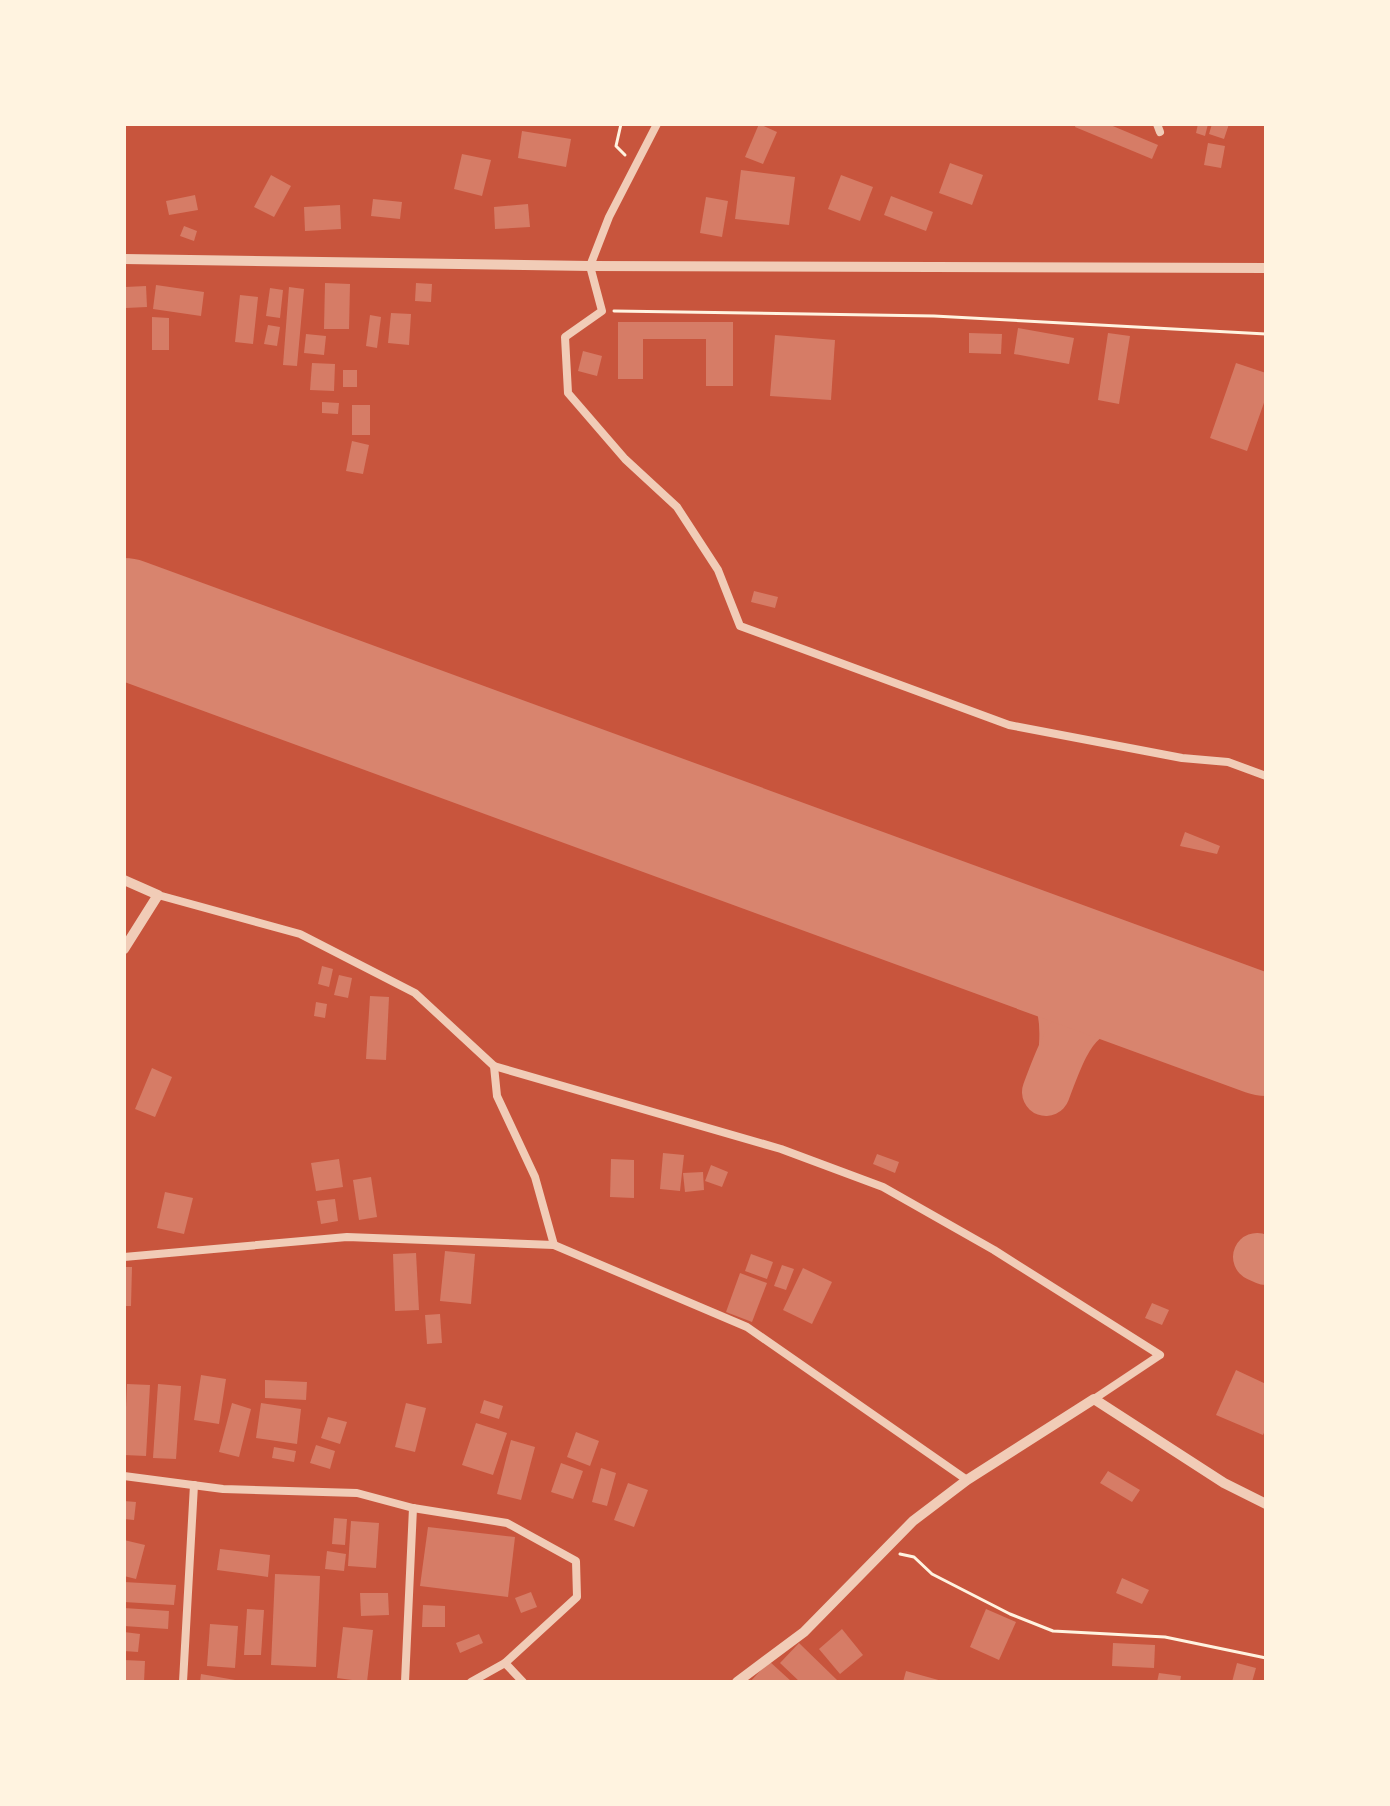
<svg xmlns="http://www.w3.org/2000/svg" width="1390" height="1806" font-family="Ubuntu,sans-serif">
<rect width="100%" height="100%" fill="#c8553d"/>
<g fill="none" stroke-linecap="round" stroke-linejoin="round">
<g stroke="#d8846e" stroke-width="48">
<path d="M1030,950C1053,986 1066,1000 1063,1045"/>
<path d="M1046,1092C1074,1016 1082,1008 1163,998"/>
<polyline points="1257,1257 1266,1261"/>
</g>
<polyline stroke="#d8846e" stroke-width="120" points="124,618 1266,1036"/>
</g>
<g fill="#d67c66">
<polygon points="759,124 777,132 763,164 745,157"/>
<polygon points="1076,124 1108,124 1158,145 1152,159 1075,127"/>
<polygon points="1198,124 1208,124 1205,136 1196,133"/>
<polygon points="1212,124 1229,124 1224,139 1209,134"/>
<polygon points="522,131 571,139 566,167 518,158"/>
<polygon points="1208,143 1225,146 1221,168 1204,165"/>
<polygon points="462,154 491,160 482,196 454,189"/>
<polygon points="950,163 983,175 972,205 939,193"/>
<polygon points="741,170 795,177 789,225 735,219"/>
<polygon points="271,175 291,186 274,217 254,207"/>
<polygon points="841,175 873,187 860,221 828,209"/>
<polygon points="195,195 198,210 169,215 166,201"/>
<polygon points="891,196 933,212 926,231 884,215"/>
<polygon points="706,197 728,201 722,237 700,233"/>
<polygon points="373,199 402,202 400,219 371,216"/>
<polygon points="528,204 530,227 495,229 494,207"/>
<polygon points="340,205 341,229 305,231 304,207"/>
<polygon points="184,226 197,231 194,241 180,236"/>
<polygon points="325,283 350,284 349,329 324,329"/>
<polygon points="416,283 432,284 431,302 415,301"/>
<polygon points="156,285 204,292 201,316 153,309"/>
<polygon points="146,286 147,307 126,308 125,287"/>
<polygon points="289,287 304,289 297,366 283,365"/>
<polygon points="270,288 283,290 280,318 266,316"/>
<polygon points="240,295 258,297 253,344 235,342"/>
<polygon points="391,313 411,314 409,345 388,343"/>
<polygon points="370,315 381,317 377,348 366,346"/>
<polygon points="152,317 169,318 169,350 152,350"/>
<polygon points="618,322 733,322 733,386 706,386 706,339 643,339 643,379 618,379"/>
<polygon points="268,325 280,327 277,346 264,344"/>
<polygon points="1018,328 1074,338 1069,364 1014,354"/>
<polygon points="969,333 1002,334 1001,354 969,353"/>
<polygon points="1108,333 1130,336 1119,404 1098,400"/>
<polygon points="306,334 326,336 324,355 304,353"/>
<polygon points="775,335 835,340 831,400 770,396"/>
<polygon points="583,351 602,356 597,376 578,371"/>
<polygon points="312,363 335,364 334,391 310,390"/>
<polygon points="1236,363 1266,373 1266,397 1247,451 1210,438"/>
<rect x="343" y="370" width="14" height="17"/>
<polygon points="322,402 339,403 338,414 322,413"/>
<rect x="352" y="405" width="18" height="30"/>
<polygon points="352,441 369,445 363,474 346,471"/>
<polygon points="754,591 778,597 775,608 751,602"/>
<polygon points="1185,832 1220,846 1217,854 1180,846"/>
<polygon points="322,966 333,969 329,987 318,984"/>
<polygon points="339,975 352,978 348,998 334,995"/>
<polygon points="370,996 389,997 386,1060 366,1059"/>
<polygon points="316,1002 327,1004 325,1018 314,1016"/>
<polygon points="152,1068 172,1077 155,1117 135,1109"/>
<polygon points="663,1153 684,1155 680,1191 660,1189"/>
<polygon points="877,1154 899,1162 895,1173 873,1164"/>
<polygon points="339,1159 343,1187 316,1191 311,1163"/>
<polygon points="611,1159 634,1160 634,1198 610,1197"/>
<polygon points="711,1165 728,1172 722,1187 705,1181"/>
<polygon points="703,1172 704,1190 685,1192 683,1173"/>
<polygon points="371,1177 377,1217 359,1220 353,1180"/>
<polygon points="165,1192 193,1198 184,1234 157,1228"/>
<polygon points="335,1199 338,1221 321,1224 317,1201"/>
<polygon points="445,1251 475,1254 471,1304 440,1301"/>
<polygon points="416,1253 419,1310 395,1311 393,1254"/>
<polygon points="751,1254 773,1262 767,1279 745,1271"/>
<polygon points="782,1265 794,1269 786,1290 774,1286"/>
<polygon points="124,1267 132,1267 131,1306 124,1306"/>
<polygon points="803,1268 832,1282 812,1324 783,1310"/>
<polygon points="740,1273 767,1283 752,1322 726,1312"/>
<polygon points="1152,1303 1169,1310 1162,1325 1145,1318"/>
<polygon points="440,1314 442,1343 427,1344 425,1315"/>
<polygon points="1236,1370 1266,1384 1266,1428 1263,1435 1216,1415"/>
<polygon points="201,1375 226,1379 219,1424 194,1420"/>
<polygon points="265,1380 307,1382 306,1400 265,1398"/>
<polygon points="127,1384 150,1385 146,1456 124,1455"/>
<polygon points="158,1384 181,1386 176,1459 153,1458"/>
<polygon points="484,1400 503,1406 499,1419 480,1413"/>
<polygon points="232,1403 251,1409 239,1457 219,1452"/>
<polygon points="261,1403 301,1409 297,1444 256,1438"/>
<polygon points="406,1403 426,1408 415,1452 395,1447"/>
<polygon points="328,1417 347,1422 340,1444 321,1438"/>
<polygon points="476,1423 507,1433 493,1475 462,1465"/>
<polygon points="576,1432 599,1441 590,1466 567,1457"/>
<polygon points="511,1440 535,1447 521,1500 497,1494"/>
<polygon points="316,1445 335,1451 330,1469 310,1463"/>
<polygon points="274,1447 296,1451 294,1462 272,1458"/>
<polygon points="561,1463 583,1471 573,1499 551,1492"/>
<polygon points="601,1468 616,1473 607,1506 592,1502"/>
<polygon points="1108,1471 1140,1490 1132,1502 1100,1483"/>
<polygon points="628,1483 648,1490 634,1527 614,1520"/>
<polygon points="124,1501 136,1502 134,1520 124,1519"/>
<polygon points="334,1518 347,1519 345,1545 332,1544"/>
<polygon points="351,1521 379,1523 376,1568 348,1566"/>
<polygon points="428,1527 515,1537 508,1597 420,1586"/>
<polygon points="124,1540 145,1545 136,1579 124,1576"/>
<polygon points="220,1549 270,1555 268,1577 217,1570"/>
<polygon points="327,1551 346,1554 344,1571 325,1569"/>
<polygon points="275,1574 320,1576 316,1667 271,1665"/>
<polygon points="1122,1578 1149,1590 1142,1604 1116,1593"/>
<polygon points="124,1582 176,1585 174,1605 124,1602"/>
<polygon points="531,1592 537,1607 521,1613 515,1598"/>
<polygon points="360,1593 388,1593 389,1615 361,1616"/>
<polygon points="423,1605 445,1606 445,1627 422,1627"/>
<polygon points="124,1608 169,1611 168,1629 124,1626"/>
<polygon points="247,1609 264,1610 261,1655 244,1655"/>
<polygon points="986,1609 1016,1622 999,1660 970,1647"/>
<polygon points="210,1624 238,1626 235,1668 207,1666"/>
<polygon points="343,1627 373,1630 367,1682 337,1678"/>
<polygon points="842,1629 863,1655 840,1674 819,1649"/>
<polygon points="124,1632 140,1634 138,1652 124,1651"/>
<polygon points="479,1634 483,1643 460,1653 456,1643"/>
<polygon points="799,1643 837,1680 835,1682 800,1682 780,1663"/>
<polygon points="1113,1643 1155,1645 1154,1668 1112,1666"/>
<polygon points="124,1660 145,1661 144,1682 124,1682"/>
<polygon points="769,1661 792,1682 750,1682"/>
<polygon points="1237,1663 1256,1668 1252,1682 1232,1682"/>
<polygon points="906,1671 942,1681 942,1682 903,1682"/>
<polygon points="1159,1673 1181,1676 1180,1682 1157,1682"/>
<polygon points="201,1674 235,1680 235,1682 200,1682"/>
</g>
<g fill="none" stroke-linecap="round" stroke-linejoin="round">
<g stroke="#fff3e0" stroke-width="3">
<polyline points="621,124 616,146 625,155"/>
<polyline points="614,311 934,316 1266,334"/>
<polyline points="900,1554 914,1557 932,1574 1010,1614 1053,1631 1165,1637 1266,1658"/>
</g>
<g stroke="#f1ccb7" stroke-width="8">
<polyline points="657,124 609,217 590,266 602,311 565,337 568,393 625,459 677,507 718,570 740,626 1009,725 1182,758 1228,762 1266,776"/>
<polyline points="1157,124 1160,132"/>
<polyline points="158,895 300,934 415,993 494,1066 781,1149 883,1187 994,1250 1160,1355 1094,1399"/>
<polyline points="494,1066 497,1096 535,1177 554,1245"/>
<polyline points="124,1257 347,1237 554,1245 747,1327 967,1480"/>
<polyline points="124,1476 223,1489 357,1493 413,1508 507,1523 576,1561 577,1597 505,1663"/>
<polyline points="183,1682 194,1485"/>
<polyline points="405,1682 413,1508"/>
<polyline points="471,1682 505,1663 523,1682"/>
</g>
<g stroke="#f1ccb7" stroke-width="10">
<polyline points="124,259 590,266 1266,268"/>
<polyline points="124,880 158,895 124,949"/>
<polyline points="737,1682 804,1632 913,1521 967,1480 1094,1399 1224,1483 1266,1504"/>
</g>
</g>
<rect width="1390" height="1806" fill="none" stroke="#fff3e0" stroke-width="252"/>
</svg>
